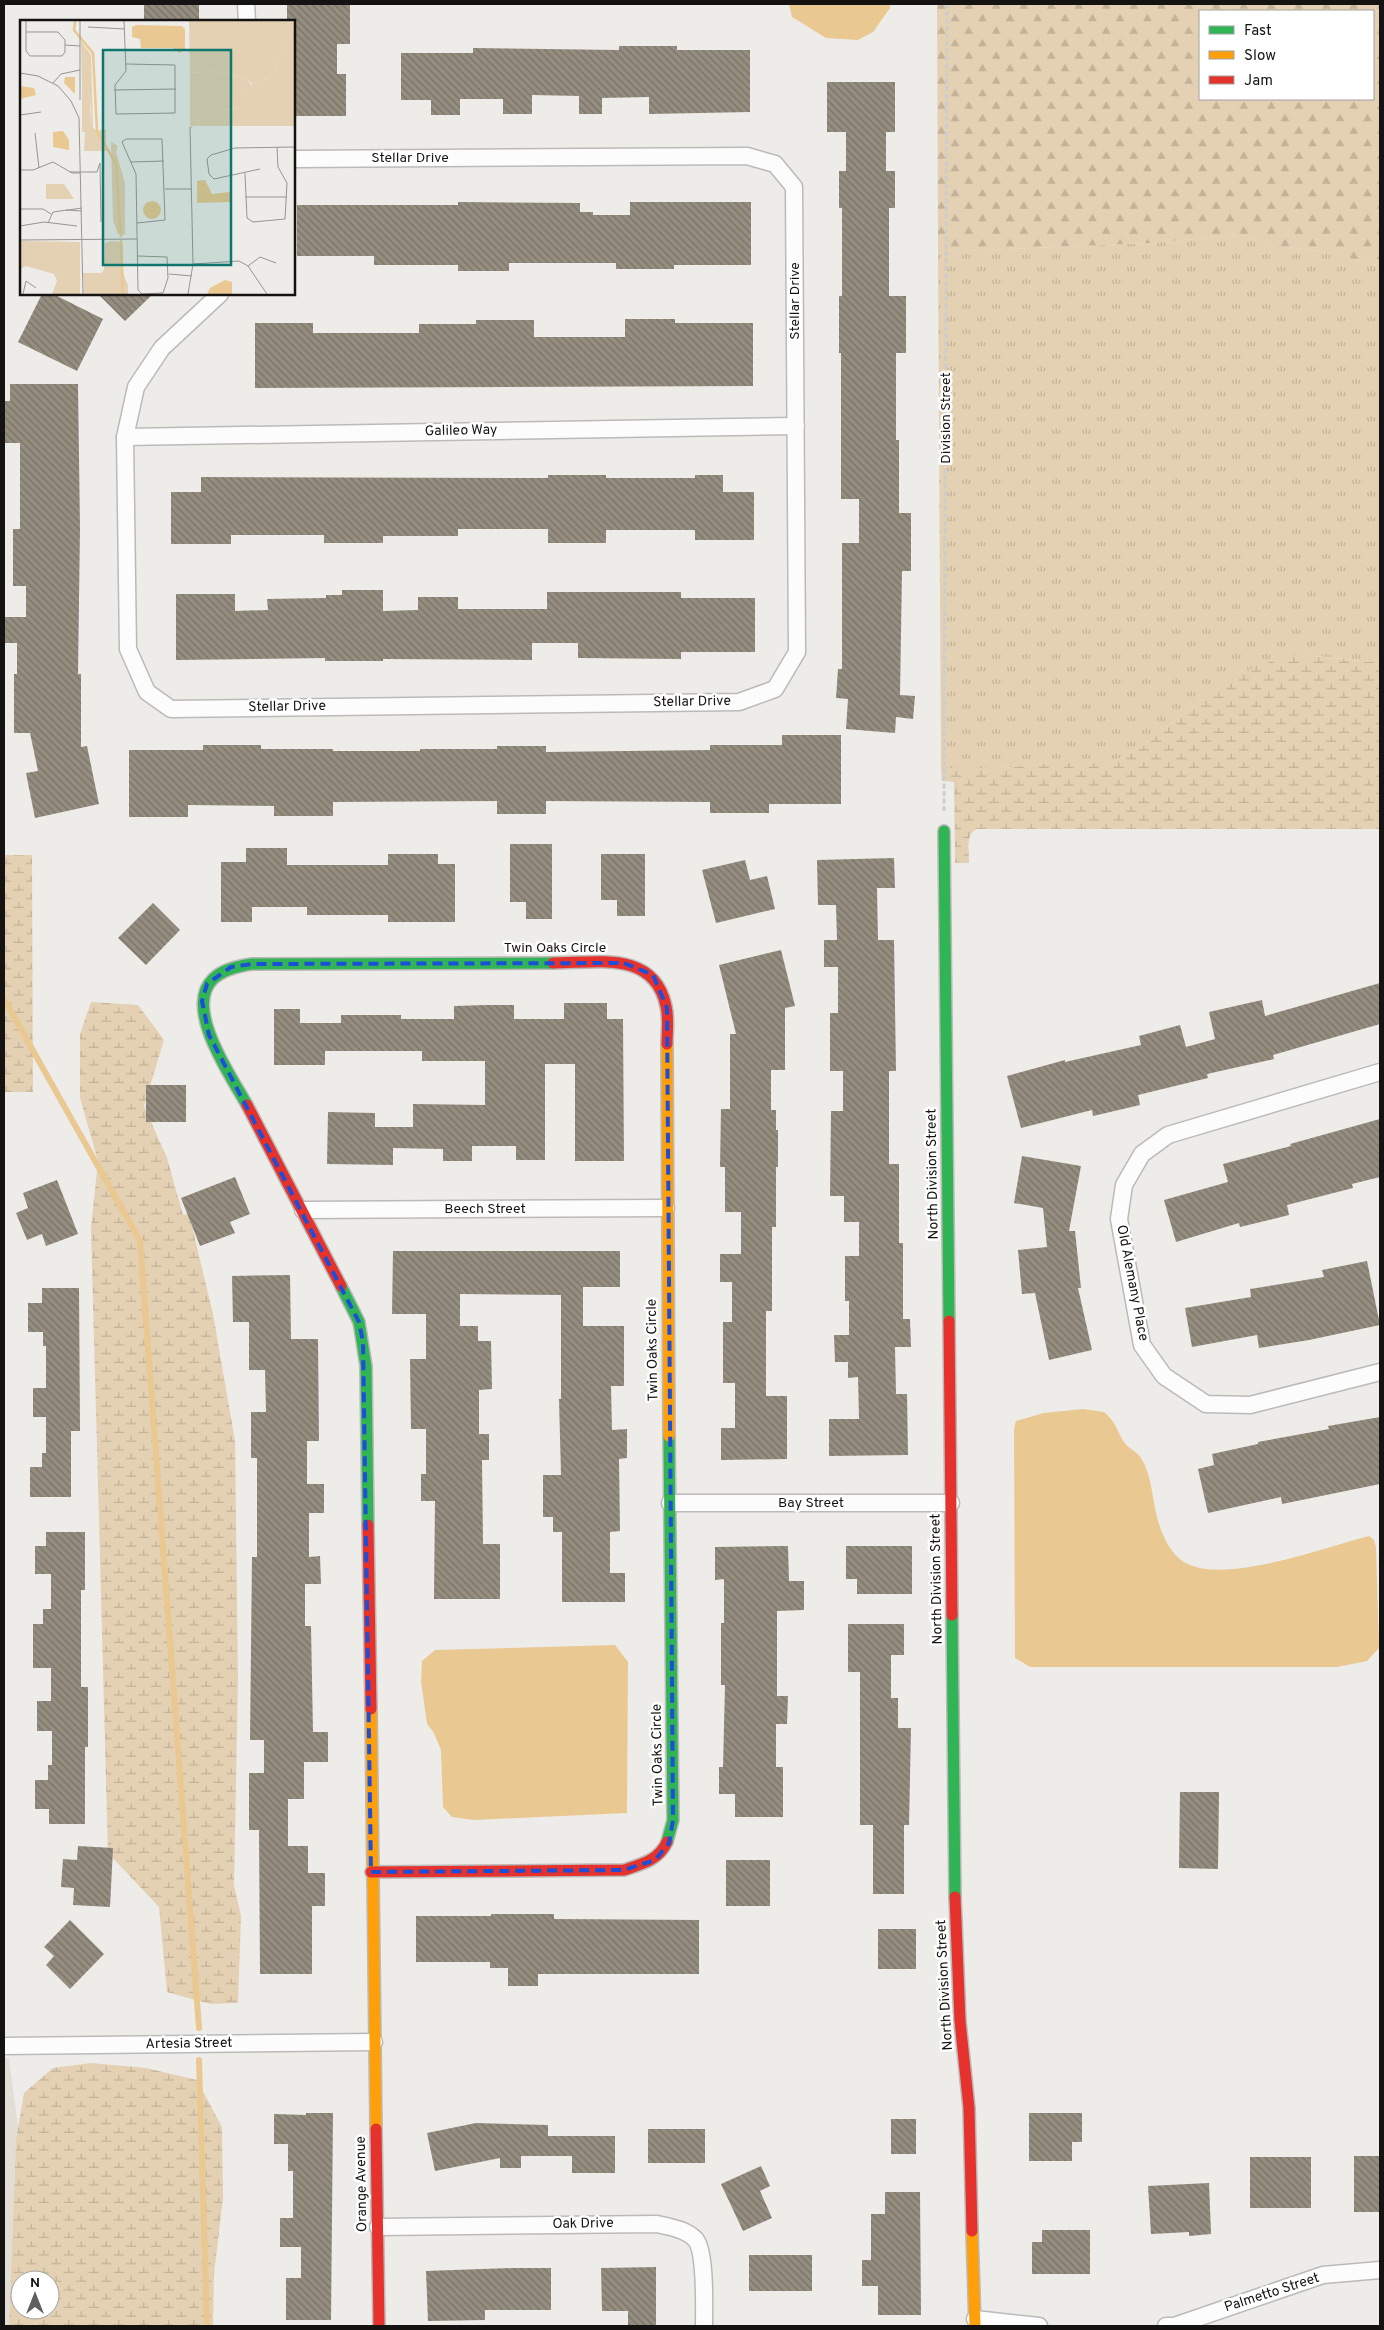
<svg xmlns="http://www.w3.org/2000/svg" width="1384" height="2330" font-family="Overpass,sans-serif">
<defs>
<pattern id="grass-tufts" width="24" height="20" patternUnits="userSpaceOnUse" patternTransform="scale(1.25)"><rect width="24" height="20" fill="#e4d0b2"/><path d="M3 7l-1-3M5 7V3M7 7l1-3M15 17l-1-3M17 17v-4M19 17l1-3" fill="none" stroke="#c3b298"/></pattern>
<pattern id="forest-firs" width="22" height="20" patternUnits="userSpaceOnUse" patternTransform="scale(1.25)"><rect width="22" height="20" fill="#e4d0b2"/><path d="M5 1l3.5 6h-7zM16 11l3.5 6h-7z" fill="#c3b298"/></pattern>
<pattern id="wetland-marsh" width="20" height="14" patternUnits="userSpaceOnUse" patternTransform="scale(1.25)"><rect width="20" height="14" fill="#e4d0b2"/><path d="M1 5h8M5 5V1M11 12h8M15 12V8" fill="none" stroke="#c3b298"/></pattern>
<pattern id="building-back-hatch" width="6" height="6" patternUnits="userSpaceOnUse" patternTransform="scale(1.25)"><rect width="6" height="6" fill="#958d7f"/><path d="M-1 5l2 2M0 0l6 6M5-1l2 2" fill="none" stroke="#787267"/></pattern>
</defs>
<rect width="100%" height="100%" fill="#eeece9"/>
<polygon fill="#e2ded6" points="4,2058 9,2058 18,2127 16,2140 9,2326 4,2326"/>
<polygon fill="url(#grass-tufts)" points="1239,235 1285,247 1323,251 1380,266 1380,658 1370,662 1298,654 1206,696 1143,746 1110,763 1047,763 1001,768 941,768 938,252 1151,243"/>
<path fill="url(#forest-firs)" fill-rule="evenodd" d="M937,4H1380V266L1323,251L1285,247L1239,235L1151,243L938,252ZM1200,11H1373V99H1200Z"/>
<g fill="url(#wetland-marsh)" fill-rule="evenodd">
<path d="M1298,654L1370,662L1380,658V829H977C965,834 969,851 969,863H955L954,782L942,781L941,768H1001L1047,763H1110L1143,746L1206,696L1256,666Z"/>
<polygon points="4,855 32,855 33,1092 4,1092"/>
<polygon points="91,1002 138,1005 164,1040 144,1106 167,1158 183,1215 189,1214 213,1314 235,1441 238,1680 234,1885 241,1916 238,2003 210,2004 167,1992 159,1907 108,1853 91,1228 98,1161 80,1098 80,1034"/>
<path d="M91,2063L146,2068L197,2080L222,2127L223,2198L214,2274L213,2326H9L16,2140L24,2093L53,2068ZM20,2280H50V2310H20Z"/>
</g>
<g fill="#eac891">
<polygon points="789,4 890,4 890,8 873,32 858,40 826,38 792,17"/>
<path d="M1083,1409L1104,1412C1115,1422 1116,1427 1122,1439C1126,1448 1137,1451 1141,1458C1151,1473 1152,1495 1156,1513C1160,1530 1168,1552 1184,1562C1223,1586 1325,1547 1369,1536L1374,1540L1376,1547L1379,1648L1367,1661L1337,1667H1030L1015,1658L1014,1429L1016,1421L1044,1413Z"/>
<polygon points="615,1645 628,1662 627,1813 473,1820 452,1817 443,1807 441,1750 434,1733 427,1724 421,1681 422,1661 435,1650"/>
</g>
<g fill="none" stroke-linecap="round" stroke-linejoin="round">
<g stroke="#eac891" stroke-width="6">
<polyline points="4,999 140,1241 199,2028"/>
<polyline points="199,2060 207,2326"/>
</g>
</g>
<g fill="url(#building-back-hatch)">
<rect x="144" y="4" width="55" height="17"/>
<polygon points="287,4 350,4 350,44 337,44 337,74 346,74 346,116 294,116 294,21 287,21"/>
<polygon points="619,46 677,46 677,50 750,50 750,112 649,114 649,97 602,98 602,114 579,114 579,96 532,95 532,114 503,114 503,99 460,99 460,115 431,115 431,100 401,100 401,53 473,53 473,48 619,50"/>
<polygon points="827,82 895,82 895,132 886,132 886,171 895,171 895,208 889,208 889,296 906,296 906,353 896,353 896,440 899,440 899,513 911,513 911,571 902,571 900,695 915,696 913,719 896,717 895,733 846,729 848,699 836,698 838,669 842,669 842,543 859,543 859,499 841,499 841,353 839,353 839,296 842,296 842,208 839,208 839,171 846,171 846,132 827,132"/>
<polygon points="458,202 580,203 580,212 593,212 593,215 630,215 630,202 751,202 751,265 674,265 674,269 616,269 616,263 509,263 509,271 458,271 458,265 374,265 374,256 297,256 297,205 458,205"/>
<polygon points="42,294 53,294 103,319 77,371 18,342"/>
<polygon points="98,294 153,294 125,321"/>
<polygon points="625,319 675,319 675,323 753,323 753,386 255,388 255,323 313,323 313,333 419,333 419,324 476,324 476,320 534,320 534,337 625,337"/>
<polygon points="10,384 78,384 80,529 78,674 81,674 81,747 87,746 99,804 35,818 26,773 38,771 30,733 14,733 14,674 17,674 17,643 4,643 4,617 26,617 26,586 13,586 13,529 20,529 20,443 4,443 4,401 10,401"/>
<polygon points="548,475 606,475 606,478 695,478 695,475 723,475 723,492 754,492 754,540 695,540 695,530 606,530 606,543 548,543 548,529 458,529 458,536 383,536 383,543 324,543 324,535 231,535 231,544 171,544 171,492 201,492 201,477 548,478"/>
<polygon points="342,590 383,590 383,611 418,610 418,597 458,597 458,609 547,609 547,592 681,592 681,598 755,598 755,652 681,652 681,659 578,658 578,643 532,643 532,660 383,659 383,661 325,661 325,658 176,660 176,594 235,594 235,611 268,610 267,599 326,598 326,595 342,595"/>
<polygon points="782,735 841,735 841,804 769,804 769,813 710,813 710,802 546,801 546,814 497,814 497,801 333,802 333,816 274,816 274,806 188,805 188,817 129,817 129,750 203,750 203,745 261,745 261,749 333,749 333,751 420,751 420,749 497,749 497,746 546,746 546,752 710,750 710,745 782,745"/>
<polygon points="510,844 552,844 552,919 526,919 526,902 510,902"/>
<polygon points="246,848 287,848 287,865 388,865 388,854 438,854 438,864 455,864 455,922 388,922 388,915 307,915 307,907 252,907 252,922 221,922 221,862 246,862"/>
<polygon points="601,854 645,854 645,916 617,916 617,900 601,900"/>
<polygon points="894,858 895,888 877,888 878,940 894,940 896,1071 889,1071 889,1164 899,1164 899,1243 903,1243 903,1319 910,1319 911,1347 895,1347 896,1394 907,1394 908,1455 829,1456 829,1419 859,1419 858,1377 848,1378 848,1362 835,1362 834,1335 849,1335 849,1301 845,1301 845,1256 859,1256 859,1222 844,1222 844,1196 830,1196 831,1111 843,1111 843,1071 830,1071 830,1013 838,1013 838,967 824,967 824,940 837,940 836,905 818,905 817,860"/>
<polygon points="745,860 750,880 767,876 775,909 716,923 702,870"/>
<polygon points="153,903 180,930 146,965 118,938"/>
<polygon points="781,950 795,1006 785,1008 785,1070 771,1070 771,1110 776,1110 776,1130 778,1130 778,1167 776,1167 776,1227 772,1227 772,1311 766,1311 766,1396 787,1396 787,1459 721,1460 721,1428 735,1428 735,1383 723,1383 723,1322 732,1322 732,1282 720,1282 720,1254 741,1254 741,1212 725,1212 725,1167 720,1167 721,1109 730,1109 730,1034 736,1034 719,965"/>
<polygon points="1380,983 1380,1024 1273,1055 1274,1059 1207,1074 1208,1078 1138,1095 1140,1105 1093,1116 1092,1110 1021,1128 1007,1076 1065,1060 1065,1062 1141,1045 1139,1036 1180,1025 1186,1047 1215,1039 1209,1012 1262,1000 1265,1016"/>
<polygon points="564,1003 607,1003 607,1019 623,1019 624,1161 575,1161 575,1064 545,1064 545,1160 516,1160 516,1146 472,1146 472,1161 443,1161 443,1149 393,1148 393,1165 327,1164 328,1112 375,1113 375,1127 413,1127 413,1104 485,1105 485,1061 422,1061 422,1051 325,1051 325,1065 274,1065 274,1009 300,1009 300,1023 341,1023 341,1015 401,1015 401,1019 454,1019 454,1006 486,1005 514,1005 514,1019 564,1019"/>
<rect x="146" y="1085" width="40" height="37"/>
<polygon points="1380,1119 1380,1177 1352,1184 1353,1188 1287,1205 1289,1215 1240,1227 1239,1223 1176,1242 1164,1200 1228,1182 1223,1164 1291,1146 1290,1144"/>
<polygon points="1022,1156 1081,1166 1069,1231 1075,1231 1081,1288 1078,1288 1092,1350 1049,1360 1035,1293 1022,1294 1018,1250 1047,1247 1043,1208 1014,1203"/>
<polygon points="235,1177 250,1214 230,1222 235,1233 200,1246 181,1198"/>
<polygon points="57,1180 78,1234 46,1246 42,1234 27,1240 16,1213 28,1208 23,1193"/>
<polygon points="393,1251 620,1251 620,1287 583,1287 583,1326 624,1326 624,1386 611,1386 612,1430 627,1429 627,1458 619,1459 620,1531 610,1532 610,1573 625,1573 625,1602 562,1602 562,1532 553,1532 553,1517 543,1517 543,1475 561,1475 559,1399 561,1399 561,1295 460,1294 460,1326 478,1326 478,1341 491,1341 492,1389 479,1390 479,1434 489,1434 489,1460 482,1460 483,1544 500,1544 500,1599 434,1599 435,1501 421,1501 421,1474 426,1474 426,1429 411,1429 410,1359 426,1359 426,1314 392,1314"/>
<polygon points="1367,1261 1380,1325 1309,1340 1259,1348 1257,1335 1192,1347 1185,1308 1251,1297 1250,1289 1324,1277 1322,1270"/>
<polygon points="290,1275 291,1339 318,1339 319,1441 307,1441 307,1484 324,1484 324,1513 309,1513 309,1557 320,1556 321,1584 305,1584 305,1626 311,1626 313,1732 328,1732 328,1762 304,1762 304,1799 288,1799 288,1846 308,1846 308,1873 325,1873 325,1906 312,1906 312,1974 260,1974 259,1830 249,1830 249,1773 264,1773 264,1740 250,1740 252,1557 257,1557 257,1458 251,1458 251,1412 266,1412 265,1370 249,1370 249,1322 233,1322 232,1276"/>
<polygon points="42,1288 79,1288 80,1431 71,1431 71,1497 30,1497 30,1467 42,1467 42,1453 46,1453 46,1417 33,1417 33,1388 46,1388 46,1346 43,1346 43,1332 28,1332 28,1303 42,1303"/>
<polygon points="1380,1417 1380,1484 1282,1504 1281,1497 1208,1513 1198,1469 1214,1465 1212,1454 1258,1444 1258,1442 1329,1429 1328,1426"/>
<polygon points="46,1532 85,1532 85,1590 81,1590 81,1687 88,1687 88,1747 85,1747 85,1824 49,1824 49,1809 35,1809 35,1780 48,1780 48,1765 52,1765 52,1731 37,1731 37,1701 51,1701 51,1668 33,1668 33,1624 43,1624 43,1609 51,1609 51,1574 35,1574 35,1546 46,1546"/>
<polygon points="788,1546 789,1581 804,1581 804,1610 777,1611 777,1696 788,1696 787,1724 776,1724 776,1767 783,1767 783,1817 735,1817 735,1794 719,1794 719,1767 723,1767 725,1685 721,1685 721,1623 724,1623 724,1579 715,1580 715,1547"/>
<polygon points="846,1546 912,1546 912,1594 857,1594 857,1579 846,1579"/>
<polygon points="848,1624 904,1624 904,1655 891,1655 891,1698 898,1698 898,1728 911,1728 909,1825 904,1825 904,1894 873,1894 873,1825 860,1825 860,1672 848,1672"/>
<polygon points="1180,1792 1219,1792 1218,1869 1179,1868"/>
<polygon points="78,1846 113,1848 110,1907 73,1905 74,1888 61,1887 63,1859 77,1860"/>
<rect x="726" y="1860" width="44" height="46"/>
<polygon points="491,1914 554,1914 554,1919 699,1920 699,1974 538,1974 538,1986 508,1986 508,1968 490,1968 490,1962 416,1962 416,1916 491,1916"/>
<polygon points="70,1920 104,1954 70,1989 46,1965 54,1956 44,1947"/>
<rect x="878" y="1929" width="38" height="40"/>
<polygon points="306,2113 333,2113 331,2320 286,2320 286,2278 301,2278 301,2247 280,2247 280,2218 293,2218 293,2171 288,2171 288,2144 274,2144 274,2114 306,2115"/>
<polygon points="1029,2113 1082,2113 1082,2142 1072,2142 1072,2161 1029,2161"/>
<rect x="891" y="2119" width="25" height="35"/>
<polygon points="476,2123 548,2125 548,2136 615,2136 615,2173 572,2173 572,2156 521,2156 521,2168 500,2168 500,2158 435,2171 427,2133"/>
<rect x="648" y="2129" width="57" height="34"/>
<rect x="1354" y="2156" width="26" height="56"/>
<rect x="1250" y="2157" width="61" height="51"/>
<polygon points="761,2166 770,2186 760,2191 772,2218 743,2231 721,2184"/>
<polygon points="1209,2183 1211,2234 1189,2236 1189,2232 1151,2234 1148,2186"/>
<polygon points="885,2192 920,2192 921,2315 878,2315 878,2286 862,2286 862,2260 871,2260 871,2214 885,2214"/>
<polygon points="1042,2230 1090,2230 1090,2274 1032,2274 1032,2242 1042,2242"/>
<rect x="749" y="2255" width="63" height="36"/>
<polygon points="656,2267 656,2325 628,2326 628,2311 602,2311 601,2268"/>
<polygon points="512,2268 551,2268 551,2310 485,2310 485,2320 428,2321 426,2271"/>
</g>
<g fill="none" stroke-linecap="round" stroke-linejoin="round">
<defs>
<g id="street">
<polyline points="246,4 247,21"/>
<polyline points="220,294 162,348 136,387 125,437 128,649 147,692 171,709 739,702 775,689 797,652 794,187 775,164 747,156 294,159"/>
<polyline points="125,437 796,426"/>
<polyline points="1380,1072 1168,1135 1142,1154 1124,1185 1119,1219 1142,1345 1164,1376 1206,1404 1250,1405 1380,1372"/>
<polyline points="303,1210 666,1208"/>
<polyline points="670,1503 951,1503"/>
<polyline points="4,2046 374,2042"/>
<path d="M378,2227L657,2224C670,2227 686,2229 696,2240C706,2254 704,2308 704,2326"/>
<polyline points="975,2319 1039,2326"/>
<polyline points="1166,2326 1174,2326 1323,2275 1380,2270"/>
</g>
<g id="fast">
<polyline points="944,831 949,1321"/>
<path d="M247,1105C231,1076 183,1008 213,979C223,969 239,966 252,964L553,963"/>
<polyline points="341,1286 359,1322 366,1366 368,1525"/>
<polyline points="952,1615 955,1897"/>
<polyline points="667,1842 673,1820 669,1436"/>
</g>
<g id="slow">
<polyline points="667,1044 669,1436"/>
<polyline points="371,1709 376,2129"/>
<polyline points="972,2231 975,2326"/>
</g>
<g id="jam">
<path d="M553,963C597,963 654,950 666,1006C669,1018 667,1032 667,1044"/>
<polyline points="247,1105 341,1286"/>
<polyline points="949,1321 952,1615"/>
<polyline points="368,1525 371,1709"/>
<path d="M371,1872L624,1870C642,1864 659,1860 667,1842"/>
<polyline points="955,1897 960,2021 969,2108 972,2231"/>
<polyline points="376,2129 379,2326"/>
</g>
</defs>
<use href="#street" stroke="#bcbab9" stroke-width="19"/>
<use href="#fast" stroke="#bcbab9" stroke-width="14"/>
<use href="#slow" stroke="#bcbab9" stroke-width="14"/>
<use href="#jam" stroke="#bcbab9" stroke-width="14"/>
<polyline stroke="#cdcdcc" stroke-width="3" stroke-dasharray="5 2.5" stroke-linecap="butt" points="944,811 947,4"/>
<use href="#street" stroke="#fcfcfc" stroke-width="16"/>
<use href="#fast" stroke="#30b455" stroke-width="11"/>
<use href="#slow" stroke="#ff9f0a" stroke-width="11"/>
<use href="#jam" stroke="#e5322d" stroke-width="11"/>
</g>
<path fill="none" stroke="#1d4ed8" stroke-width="4" stroke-dasharray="10 6" stroke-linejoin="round" d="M624,963L653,975L667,1008L673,1820L669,1843L655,1860L624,1870L371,1872L363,1342L359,1322L209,1035L202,1001L207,984L231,967L252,964Z"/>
<g text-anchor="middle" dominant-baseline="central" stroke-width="5" stroke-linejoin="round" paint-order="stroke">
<g font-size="14" fill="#151312" stroke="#fff">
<text x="410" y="158">Stellar Drive</text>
<text transform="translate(795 301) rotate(-90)">Stellar Drive</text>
<text transform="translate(946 418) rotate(-90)">Division Street</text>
<text transform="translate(461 431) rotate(-1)">Galileo Way</text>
<text transform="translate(692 702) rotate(-1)">Stellar Drive</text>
<text transform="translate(287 707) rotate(-1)">Stellar Drive</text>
<text x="555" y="948">Twin Oaks Circle</text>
<text transform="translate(933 1174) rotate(-91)">North Division Street</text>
<text x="485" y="1209">Beech Street</text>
<text transform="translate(1132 1283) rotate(79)">Old Alemany Place</text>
<text transform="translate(653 1350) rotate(-91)">Twin Oaks Circle</text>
<text x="811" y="1503">Bay Street</text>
<text transform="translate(937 1579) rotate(-91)">North Division Street</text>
<text transform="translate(658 1755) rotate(-91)">Twin Oaks Circle</text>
<text transform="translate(945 1985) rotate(-93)">North Division Street</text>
<text transform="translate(189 2044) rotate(-1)">Artesia Street</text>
<text transform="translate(362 2184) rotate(-91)">Orange Avenue</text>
<text transform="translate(583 2224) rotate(-1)">Oak Drive</text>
<text transform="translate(1272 2293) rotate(-18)">Palmetto Street</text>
</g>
</g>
<g transform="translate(20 20)">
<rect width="275" height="275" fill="#eeece9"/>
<path d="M197,51L228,59L232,68L222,74L218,88L203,90L186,100L170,101V53ZM62,67L68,69L70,81L71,108L65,112H62Z" fill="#e4d0b2"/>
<path d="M169,1H275V11L261,34L256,51L247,59L231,63L228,59L198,51L170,53ZM0,221L60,222V274H32L37,261L34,254L6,246L0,249Z" fill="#e4d0b2"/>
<path d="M275,11V106H173L171,109L170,101L186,100L199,91L218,88L220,75L232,68L231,63L247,59L256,51L261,34ZM61,21L71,35L73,108L77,111L86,109V131H64L65,110L71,108V88L68,70H63L62,65ZM91,122L98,126L96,132L105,163V215L98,214L93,201ZM26,164H44L54,179H26ZM91,221L101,222L103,226L102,251L108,265V274H64L63,253H81L84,250L85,223Z" fill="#e4d0b2"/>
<path d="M116,5L162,6L165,9V30L159,33L153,28H121L120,19L112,17V7ZM45,57H55V74L44,63ZM0,66L14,68L16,75L0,79ZM43,111L49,120V130L33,127V112ZM185,160L192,174L210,172V182L177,183V161ZM123 190a9 9 0 1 1 18 0a9 9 0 1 1-18 0ZM205,260L212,262V274H187L190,268Z" fill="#eac891"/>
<path fill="none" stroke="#eac891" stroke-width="2.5" d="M55,1L54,10L73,33L77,111L96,144L101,217M101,220L103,274"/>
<path fill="none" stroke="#979593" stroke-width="1" d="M6,1V31L10,36H42L45,32V20L38,12H6M60,1V80M104,1L106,51L95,65L96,94L155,93V45L106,44M68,7L105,9M45,25L60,26M0,53L18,56L38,66L51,81L59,98L63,274M33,63L41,54L60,50M94,70L156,69M0,95L21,92M15,113L19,148M111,142L144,141M240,149L194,159L189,154L187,139L191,135L215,128L275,127M0,150H13L33,142L52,153H60M50,152H77M77,152L80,143L81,202M225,153L227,198L233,202L265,199L267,163L258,147L257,127M145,169H171M225,177H267M0,189H23L31,194M46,190L62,191M28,203L33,192L62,188M117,203L145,200L142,119H106L102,122L116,154L118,270L122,274L143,273L148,258L147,237L118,236M0,206L24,202L57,206M0,220L117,219M173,244L219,241L228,246L247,274M228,246L240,237L256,243M149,254L172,256M3,274L6,261L16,268M168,274L173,244L170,107"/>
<path fill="#0f766e" fill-opacity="0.15" stroke="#0f766e" stroke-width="2.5" d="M83,30H211V245H83Z"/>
<rect width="275" height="275" fill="none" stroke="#151312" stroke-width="2.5"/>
</g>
<rect width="1384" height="2330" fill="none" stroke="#151312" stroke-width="10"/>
<rect x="1199" y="10" width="175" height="90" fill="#ffffff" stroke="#a1a1a0"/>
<rect x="1209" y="26" width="25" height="8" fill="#30b455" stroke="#a1a1a0"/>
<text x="1244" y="35" font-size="15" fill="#151312">Fast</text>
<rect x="1209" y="51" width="25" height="8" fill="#ff9f0a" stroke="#a1a1a0"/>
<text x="1244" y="60" font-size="15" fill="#151312">Slow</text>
<rect x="1209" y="76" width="25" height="8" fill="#e5322d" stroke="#a1a1a0"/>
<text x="1244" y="85" font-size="15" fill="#151312">Jam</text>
<g transform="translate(35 2295)"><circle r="24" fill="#ffffff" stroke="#a1a1a0"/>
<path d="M0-4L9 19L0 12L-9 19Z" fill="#615f5d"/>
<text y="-8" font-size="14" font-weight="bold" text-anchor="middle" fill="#151312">N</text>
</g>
</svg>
